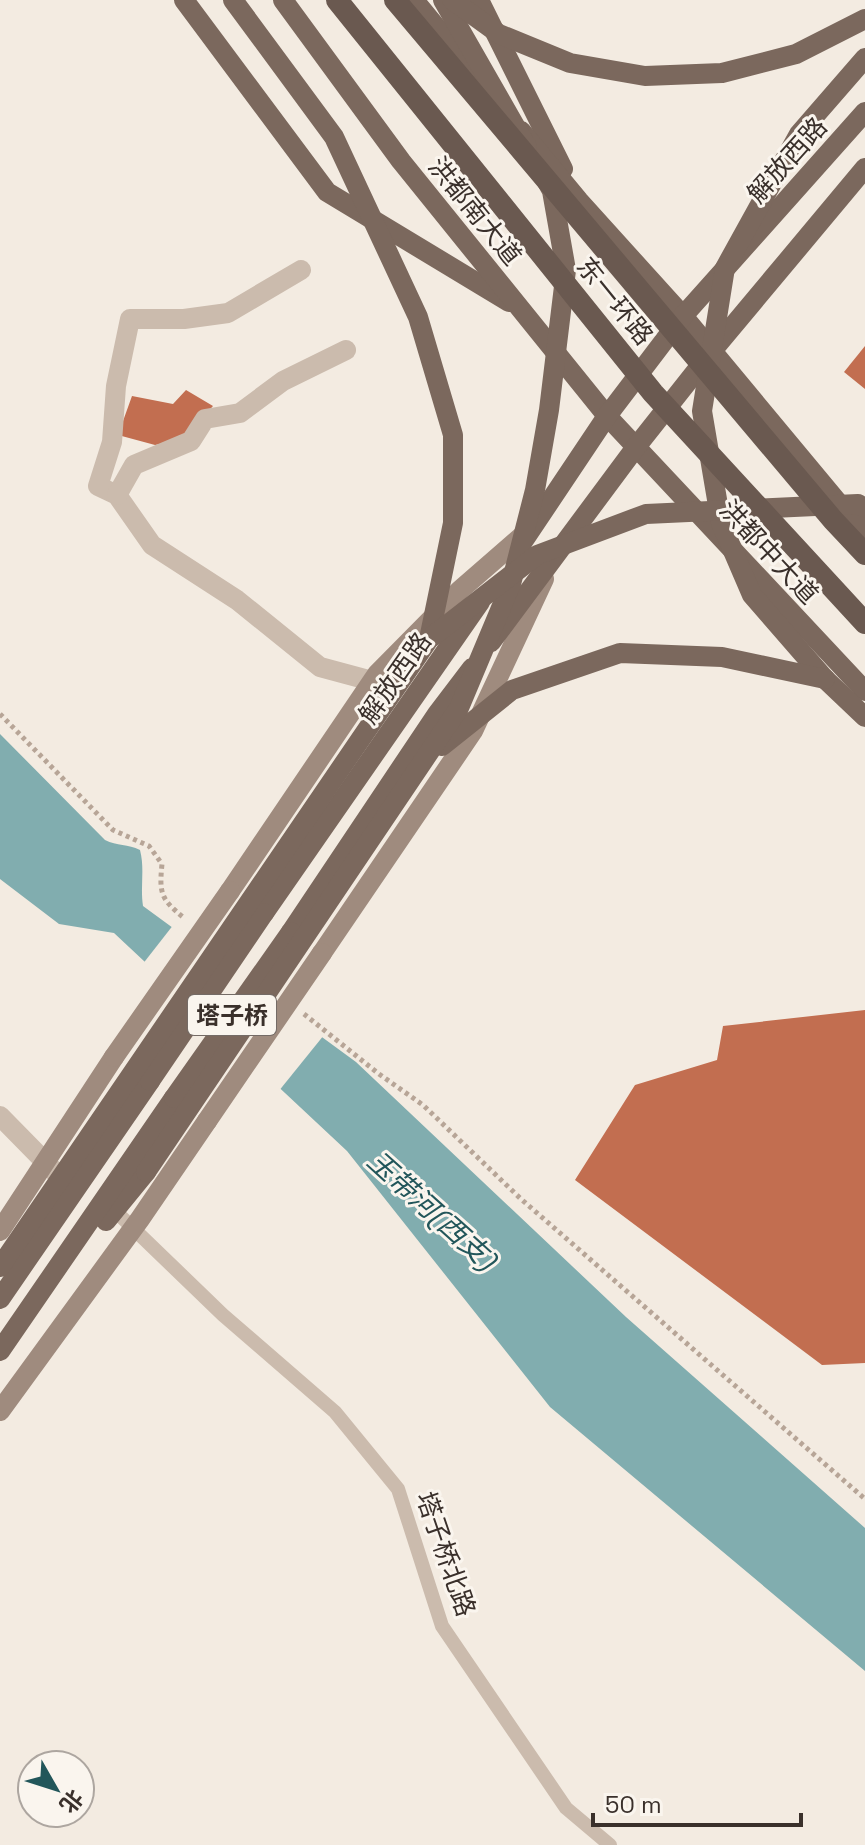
<svg xmlns="http://www.w3.org/2000/svg" width="865" height="1845" font-family="'Space Grotesk','Noto Sans SC',sans-serif">
<rect width="100%" height="100%" fill="#f3ebe1"/>
<path fill="#81adaf" d="M0,734L105,840C117,846 128,844 140,850C145,869 140,887 143,906L356,1062L626,1317L865,1528V1671L550,1407L347,1151L114,933L59,924L0,879Z"/>
<polygon fill="#f3ebe1" points="174,924 324,1035 278,1092 142,965"/>
<g fill="#c26e50">
<polygon points="865,346 865,389 844,372"/>
<polygon points="186,390 213,406 190,432 177,441 155,445 118,435 132,396 173,404"/>
<polygon points="865,1010 865,1363 822,1365 575,1180 635,1085 717,1060 723,1026"/>
</g>
<g fill="none" stroke-linecap="round" stroke-linejoin="round">
<g stroke="#b7a597" stroke-width="5" stroke-dasharray="4 4" stroke-linecap="butt">
<path d="M0,714L113,830L149,846L162,864C159,894 161,899 184,918"/>
<polyline points="304,1014 379,1074 423,1105 521,1199 865,1499"/>
</g>
<polyline stroke="#cbbbad" stroke-width="14" points="109,1205 223,1315 335,1412 398,1489 442,1626 566,1808 610,1845"/>
<g stroke="#cbbbad" stroke-width="20">
<polyline points="301,270 228,313 184,319 130,319 116,386 112,442 98,486 117,495 152,545 237,600 320,667 372,681"/>
<polyline points="117,495 134,465 191,441 205,419 240,413 283,381 346,350"/>
<polyline points="0,1116 55,1172"/>
</g>
<g stroke="#9f8b7e" stroke-width="20">
<polyline points="230,891 377,674 460,590 529,530"/>
<polyline points="322,953 473,731 544,579"/>
<polyline points="0,1231 114,1057"/>
<polyline points="0,1411 140,1219 207,1121"/>
</g>
<g stroke="#7b685d" stroke-width="20">
<polyline points="184,0 327,192 509,302"/>
<polyline points="283,0 401,161 607,416 865,691"/>
<polyline points="414,0 488,90"/>
<polyline points="479,0 563,169"/>
<polyline points="521,131 579,201 683,316 840,505 865,531"/>
<polyline points="522,543 607,416 683,316 865,112"/>
<polyline points="491,642 636,447 712,351 865,168"/>
<polyline points="825,679 865,717"/>
<polyline points="264,913 480,602"/>
<polyline points="291,932 437,714 472,668"/>
<polyline points="106,1221 146,1172"/>
<polyline points="0,1299 150,1081"/>
<polyline points="0,1351 174,1098"/>
</g>
<g stroke="#9f8b7e" stroke-width="20">
<polyline points="114,1057 230,891"/>
<polyline points="207,1121 322,953"/>
</g>
<g stroke="#7b685d" stroke-width="20">
<polyline points="233,0 334,137 418,317 453,435 453,523 429,639"/>
<polyline points="443,0 527,147"/>
<polyline points="452,0 499,34 570,63 645,76 722,73 796,54 865,19"/>
<polyline points="825,679 752,595 721,523 702,411 725,268 799,134 865,58"/>
<polyline points="442,746 512,690 620,653 722,657 825,679"/>
<polyline points="150,1081 264,913"/>
<polyline points="174,1098 291,932"/>
<polyline points="146,1172 459,708 511,584 535,490 549,410 566,270 552,191 547,182"/>
<polyline points="0,1267 429,639 537,555 646,514 858,504 865,508"/>
</g>
<g stroke="#6a5950" stroke-width="22">
<polyline points="337,0 653,393 865,623"/>
<polyline points="395,0 833,520 865,554"/>
</g>
</g>
<g text-anchor="middle" dominant-baseline="central" stroke-width="6" stroke-linejoin="round" paint-order="stroke">
<rect fill="#faf5ee" stroke="#746b66" stroke-width="2" x="188" y="995" width="88" height="40" rx="6"/>
<g font-size="24" font-weight="bold" fill="#3a302b">
<text x="232" y="1015">塔子桥</text>
</g>
<g font-size="26" fill="#3a302b" stroke="#faf5ee">
<text transform="translate(787 160) rotate(-48)">解放西路</text>
<text transform="translate(475 211) rotate(51)">洪都南大道</text>
<text transform="translate(615 301) rotate(51)">东一环路</text>
<text transform="translate(769 552) rotate(47)">洪都中大道</text>
<text transform="translate(395 678) rotate(-55)">解放西路</text>
<text transform="translate(446 1554) rotate(71)">塔子桥北路</text>
</g>
<g font-size="28" font-style="italic" fill="#22565a" stroke="#faf5ee">
<text transform="translate(432 1210) rotate(42)">玉带河(西支)</text>
</g>
</g>
<g transform="translate(56 1789) rotate(129)"><circle r="38" fill="#faf5ee" stroke="#ada6a0" stroke-width="2"/>
<path d="M0-6L14 30L0 20L-14 30Z" fill="#22565a"/>
<text y="-12" font-size="22" font-weight="bold" text-anchor="middle" fill="#3a302b">北</text>
</g>
<path d="M593 1813v12h208v-12" fill="none" stroke="#3a302b" stroke-width="4"/>
<text x="605" y="1813" font-size="24" fill="#3a302b" stroke="#faf5ee" stroke-width="6" paint-order="stroke">50 m</text>
</svg>
